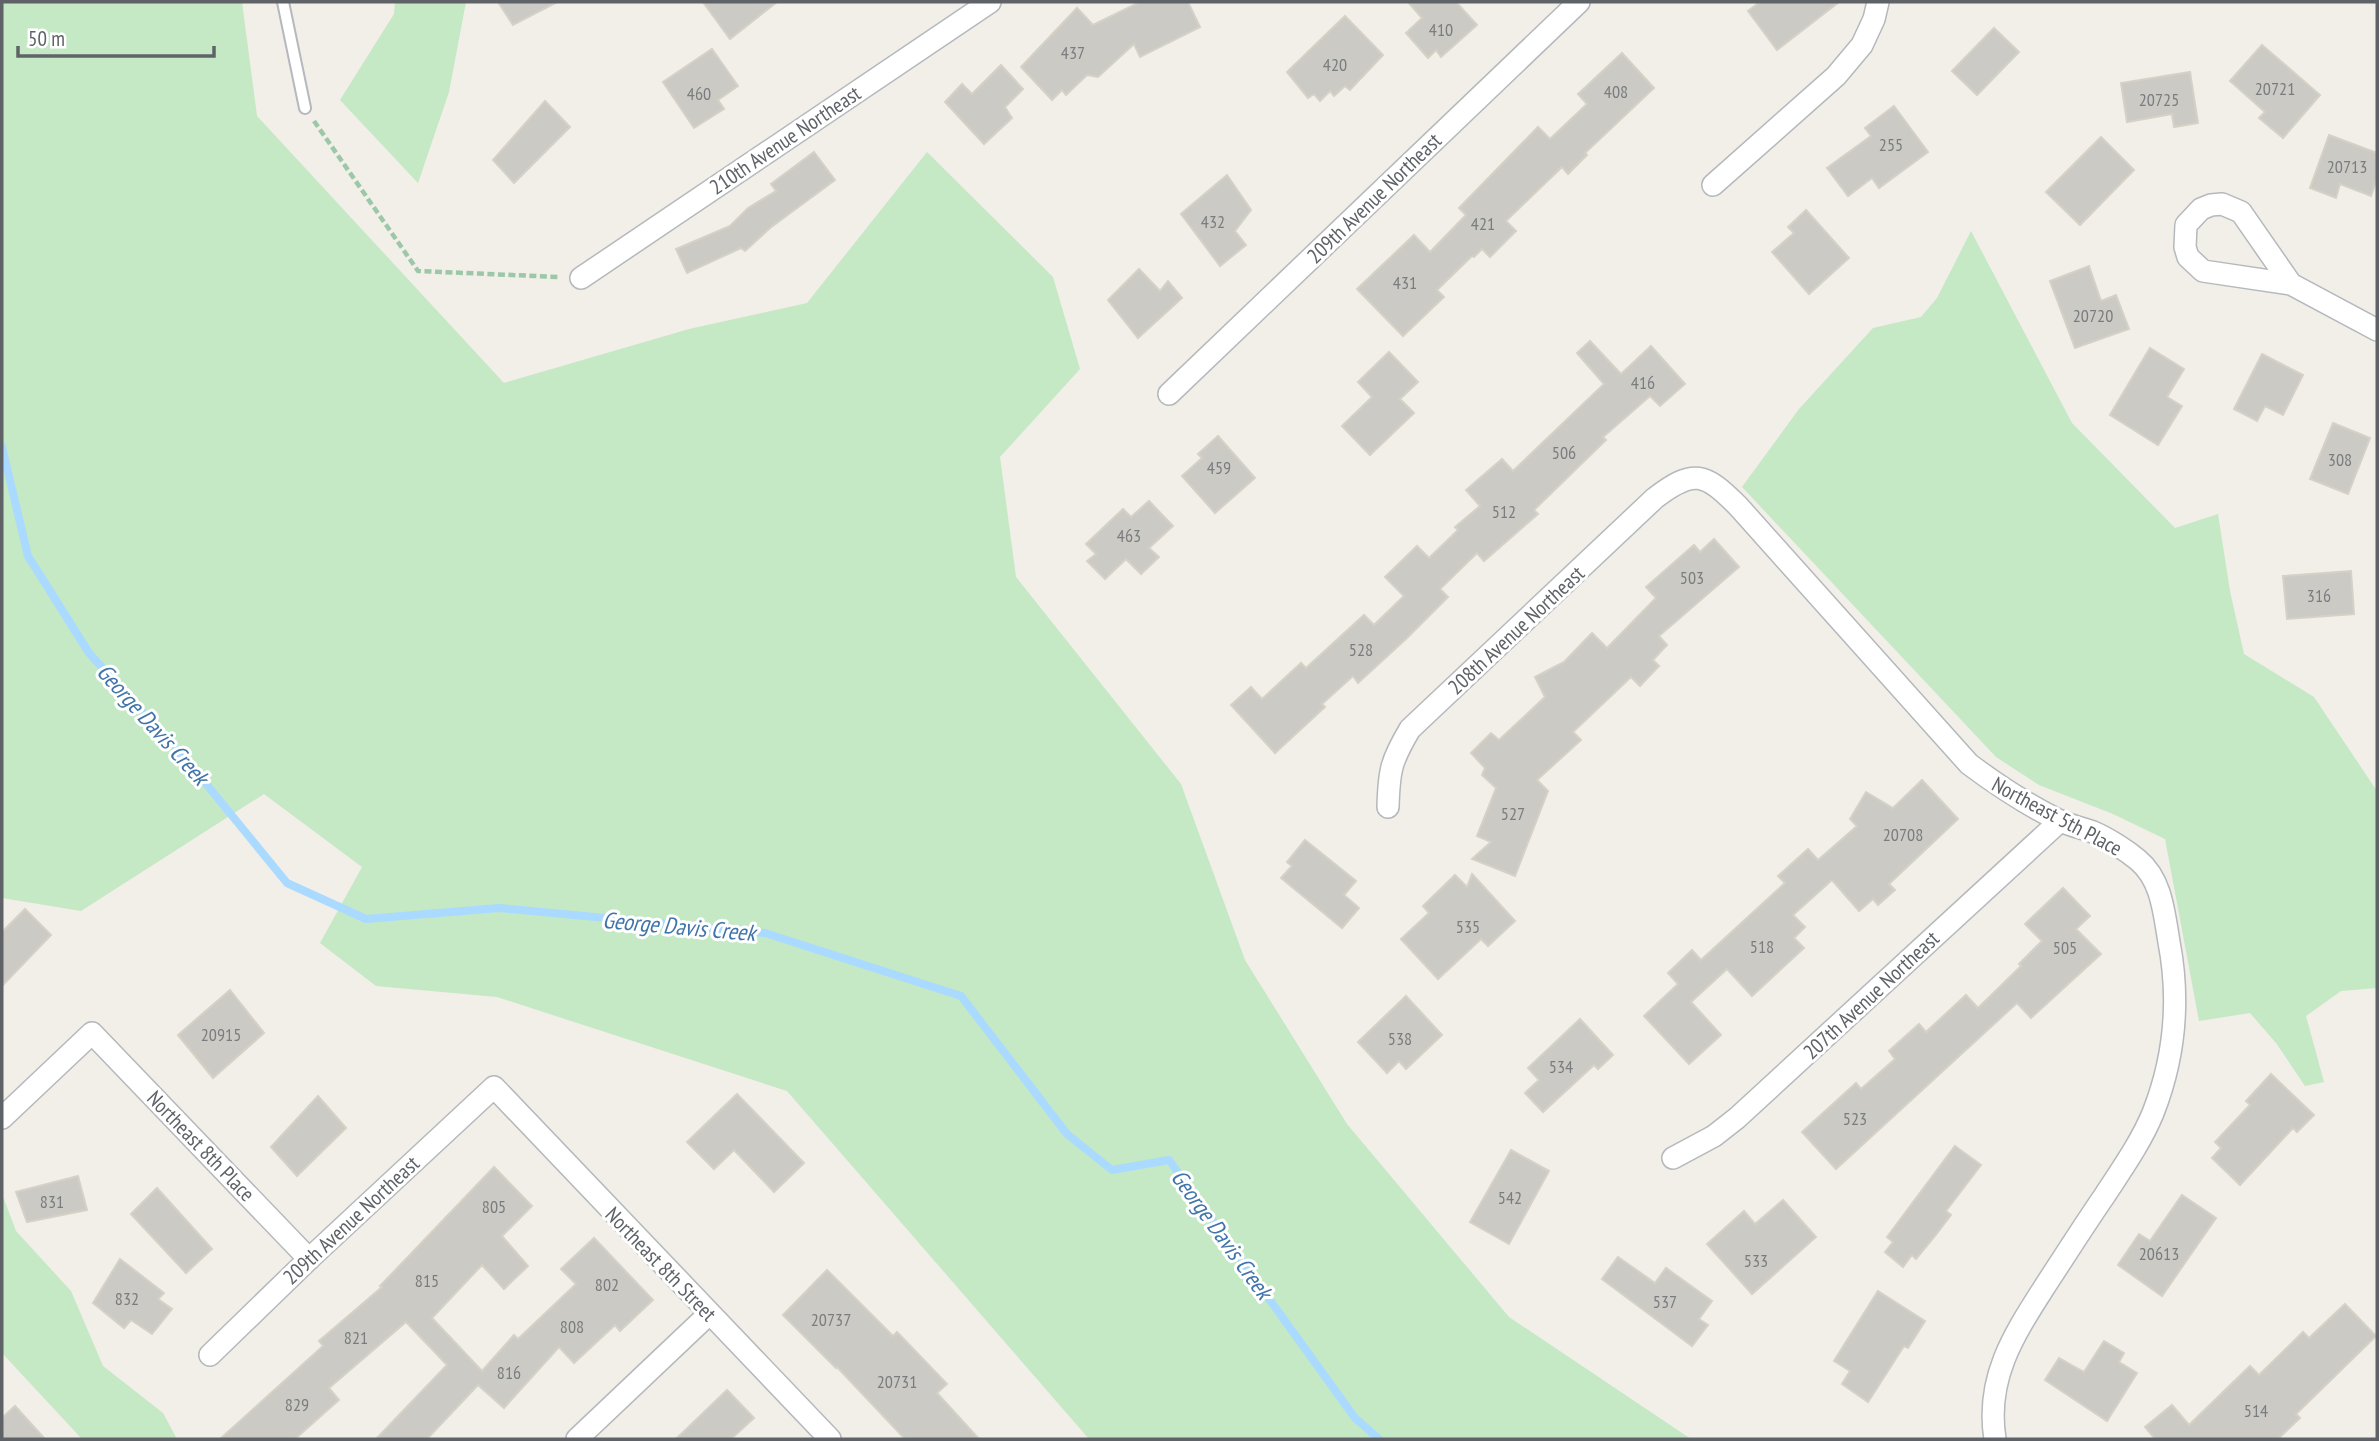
<svg xmlns="http://www.w3.org/2000/svg" width="2379" height="1441" font-family="'PT Sans Narrow',sans-serif">
<rect width="100%" height="100%" fill="#f1efe8"/>
<g fill="#c5e8c5">
<polygon points="2,2 242,2 257,116 504,383 689,329 807,303 927,152 1053,277 1080,369 1000,457 1016,577 1181,784 1245,960 1347,1124 1509,1317 1691,1439 1089,1439 787,1091 497,997 376,986 320,943 362,867 264,794 81,911 2,898"/>
<polygon points="395,2 466,2 449,92 418,183 340,100 394,14"/>
<polygon points="1971,231 2072,423 2175,528 2218,514 2230,591 2244,654 2314,697 2377,791 2377,988 2341,991 2306,1016 2324,1082 2305,1086 2276,1043 2250,1013 2199,1021 2165,839 2113,814 2039,785 1996,757 1742,487 1799,409 1873,328 1921,317 1937,298"/>
<polygon points="2,1194 16,1231 71,1291 103,1366 163,1413 177,1439 82,1439 2,1353"/>
</g>
<g fill="none" stroke-linecap="round" stroke-linejoin="round">
<polyline stroke="#aadaff" stroke-width="8" points="2,447 28,556 89,653 198,774 287,883 366,919 499,908 765,933 961,996 1067,1134 1112,1170 1169,1160 1355,1418 1379,1439"/>
</g>
<g fill="#cccac5" stroke="#d6d1c6" stroke-width="2">
<polygon points="498,2 557,2 513,25"/>
<polygon points="703,2 777,2 730,39"/>
<polygon points="1140,2 1188,2 1200,27 1140,57 1134,44 1098,77 1087,75 1066,95 1062,90 1052,100 1021,67 1077,8 1093,25"/>
<polygon points="1408,2 1456,2 1477,25 1441,57 1436,50 1428,58 1406,33 1422,18"/>
<polygon points="1760,2 1839,2 1777,50 1748,11"/>
<polygon points="1345,16 1383,55 1350,90 1345,86 1334,96 1330,91 1320,101 1314,94 1308,98 1287,72"/>
<polygon points="1994,28 2019,52 1977,95 1952,71"/>
<polygon points="2262,45 2320,95 2283,138 2259,118 2265,112 2230,81"/>
<polygon points="712,49 738,86 718,100 724,109 694,128 663,82"/>
<polygon points="1622,53 1654,88 1585,153 1587,155 1568,174 1562,167 1506,221 1516,231 1490,257 1482,249 1474,257 1472,256 1437,290 1444,297 1403,336 1357,289 1414,235 1430,252 1466,215 1459,208 1538,127 1550,139 1587,104 1578,94"/>
<polygon points="1001,65 1023,89 1005,107 1012,118 984,144 945,102 962,84 972,94"/>
<polygon points="2190,72 2198,123 2174,127 2172,114 2127,122 2121,83"/>
<polygon points="545,101 570,127 514,183 493,160"/>
<polygon points="1894,106 1928,152 1879,188 1872,178 1848,196 1827,168 1871,136 1865,128"/>
<polygon points="2329,135 2377,153 2377,179 2371,196 2340,184 2336,198 2310,188"/>
<polygon points="2101,137 2134,170 2080,225 2046,192"/>
<polygon points="814,152 835,180 770,228 745,251 741,248 687,273 676,249 730,226 748,208 776,191 771,184"/>
<polygon points="1227,175 1251,210 1235,231 1246,245 1220,266 1181,214"/>
<polygon points="1806,210 1849,258 1809,294 1772,252 1794,233 1788,227"/>
<polygon points="2089,266 2101,301 2116,295 2129,329 2075,348 2050,281"/>
<polygon points="1139,269 1160,291 1168,281 1182,298 1138,338 1108,300"/>
<polygon points="1590,341 1621,374 1651,346 1685,384 1660,406 1650,396 1603,437 1606,440 1534,510 1538,514 1484,561 1477,553 1440,589 1448,597 1407,638 1358,683 1353,676 1322,704 1325,707 1275,753 1231,705 1251,687 1262,699 1301,663 1306,668 1364,615 1374,625 1404,596 1385,577 1417,546 1429,558 1458,530 1455,527 1480,506 1466,490 1502,459 1513,471 1604,384 1577,353"/>
<polygon points="2150,348 2184,369 2167,397 2182,406 2158,445 2110,415"/>
<polygon points="1389,352 1418,382 1400,399 1414,413 1370,455 1342,426 1372,397 1358,382"/>
<polygon points="2262,354 2303,375 2283,415 2265,406 2257,421 2234,409"/>
<polygon points="2333,423 2370,438 2348,494 2310,479"/>
<polygon points="1218,436 1255,478 1215,513 1182,476 1202,458 1198,454"/>
<polygon points="1149,501 1173,526 1149,548 1159,557 1141,574 1126,559 1105,579 1087,561 1096,554 1086,544 1123,509 1131,517"/>
<polygon points="1714,539 1739,567 1659,636 1667,645 1653,660 1659,666 1640,686 1631,677 1573,732 1581,740 1537,780 1548,791 1515,876 1472,859 1491,842 1477,836 1496,788 1482,775 1485,768 1471,753 1491,733 1499,740 1545,697 1535,677 1564,662 1592,633 1607,648 1656,598 1646,587 1694,545 1700,552"/>
<polygon points="2351,571 2354,614 2287,619 2283,576"/>
<polygon points="1922,780 1958,819 1889,884 1895,890 1878,905 1873,899 1859,911 1832,880 1793,915 1805,927 1794,938 1804,948 1752,996 1727,969 1691,1002 1721,1035 1689,1064 1644,1016 1678,984 1668,973 1692,950 1701,960 1785,883 1778,876 1808,849 1818,860 1857,826 1850,819 1866,792 1893,808"/>
<polygon points="1305,840 1356,881 1344,895 1359,908 1342,928 1281,878 1292,866 1287,862"/>
<polygon points="1472,874 1515,921 1488,946 1481,939 1438,979 1401,939 1429,913 1423,906 1455,875 1467,887"/>
<polygon points="2063,888 2090,916 2076,929 2101,954 2031,1018 2017,1003 1836,1169 1802,1132 1856,1083 1861,1089 1895,1059 1889,1051 1919,1024 1926,1032 1966,995 1978,1008 2021,966 2019,964 2042,941 2025,924"/>
<polygon points="25,909 51,935 2,986 2,932"/>
<polygon points="230,990 264,1033 213,1078 178,1035"/>
<polygon points="1406,996 1442,1035 1406,1069 1399,1061 1387,1073 1358,1042"/>
<polygon points="1580,1019 1613,1055 1598,1069 1594,1065 1543,1112 1525,1093 1539,1080 1528,1068"/>
<polygon points="2271,1074 2314,1115 2297,1132 2293,1128 2240,1185 2212,1158 2221,1148 2215,1142 2250,1105 2246,1101"/>
<polygon points="737,1094 804,1163 774,1192 734,1150 714,1169 687,1142"/>
<polygon points="318,1096 346,1128 297,1176 271,1147"/>
<polygon points="1955,1146 1981,1165 1946,1211 1951,1215 1935,1236 1916,1259 1912,1255 1903,1267 1885,1252 1893,1242 1887,1237"/>
<polygon points="1511,1150 1549,1171 1509,1244 1470,1222"/>
<polygon points="494,1167 532,1206 502,1236 528,1266 504,1289 482,1265 432,1318 482,1371 514,1335 518,1339 576,1284 561,1269 594,1238 653,1300 620,1331 615,1325 574,1363 559,1347 504,1408 478,1385 427,1439 376,1439 447,1365 406,1322 329,1388 339,1400 295,1439 220,1439 323,1346 319,1341 382,1287 380,1286"/>
<polygon points="78,1176 87,1210 27,1222 16,1192"/>
<polygon points="157,1188 212,1249 186,1273 131,1214"/>
<polygon points="2182,1195 2216,1218 2162,1296 2118,1265 2139,1234 2150,1241"/>
<polygon points="1783,1200 1816,1237 1752,1294 1707,1244 1744,1211 1755,1224"/>
<polygon points="1618,1257 1655,1283 1666,1268 1712,1301 1699,1319 1708,1325 1692,1346 1602,1279"/>
<polygon points="120,1259 164,1293 158,1299 172,1309 152,1334 131,1320 124,1328 93,1303"/>
<polygon points="827,1270 893,1336 897,1332 947,1384 937,1393 979,1439 905,1439 837,1367 836,1368 783,1315"/>
<polygon points="1878,1291 1925,1321 1908,1348 1904,1346 1868,1402 1842,1384 1850,1371 1834,1361"/>
<polygon points="2345,1304 2376,1336 2296,1414 2300,1418 2278,1439 2155,1439 2145,1427 2172,1405 2189,1425 2250,1366 2259,1375 2303,1332 2309,1338"/>
<polygon points="2104,1341 2124,1353 2119,1362 2137,1373 2107,1421 2045,1380 2059,1358 2084,1372"/>
<polygon points="727,1390 754,1418 731,1439 676,1439"/>
<polygon points="15,1406 45,1439 2,1439 2,1418"/>
</g>
<g fill="none" stroke-linecap="round" stroke-linejoin="round">
<defs>
<polyline id="service" points="283,2 305,108"/>
<g id="minor">
<polyline points="1713,185 1836,76 1862,45 1874,19 1878,2"/>
<polyline points="581,278 990,2"/>
<polyline points="2291,284 2241,212 2222,204 2211,205 2201,209 2186,225 2185,247 2188,257 2203,271 2291,284 2377,330"/>
<polyline points="1169,394 1579,2"/>
<path d="M1388,807C1389,770 1391,761 1410,729L1655,498C1694,468 1705,473 1738,506L1969,764C1997,785 2026,804 2058,820C2069,825 2081,828 2093,832C2107,838 2126,850 2138,860C2162,880 2164,913 2169,942C2180,1000 2175,1057 2153,1113C2141,1142 2122,1169 2105,1195C2085,1224 2066,1254 2047,1283C2015,1333 1985,1377 1995,1439"/>
<polyline points="2,1118 92,1033 309,1259"/>
<polyline points="1673,1158 1714,1136 1737,1118 2060,821"/>
<polyline points="210,1355 309,1259 494,1087 830,1439"/>
<polyline points="577,1439 709,1314"/>
</g>
</defs>
<use href="#service" stroke="#b5b8bc" stroke-width="14"/>
<use href="#minor" stroke="#b5b8bc" stroke-width="24"/>
<polyline stroke="#9cc7a9" stroke-width="4.5" stroke-dasharray="7 3.5" stroke-linecap="butt" points="314,121 418,271 559,277"/>
<use href="#service" stroke="#fff" stroke-width="10"/>
<use href="#minor" stroke="#fff" stroke-width="21"/>
</g>
<g text-anchor="middle" dominant-baseline="central" stroke-width="6" stroke-linejoin="round" paint-order="stroke">
<g font-size="18" fill="#7a7d7f">
<text x="1441" y="29">410</text>
<text x="1073" y="52">437</text>
<text x="1335" y="64">420</text>
<text x="2275" y="88">20721</text>
<text x="1616" y="91">408</text>
<text x="699" y="93">460</text>
<text x="2159" y="99">20725</text>
<text x="1891" y="144">255</text>
<text x="2347" y="166">20713</text>
<text x="1213" y="221">432</text>
<text x="1483" y="223">421</text>
<text x="1405" y="282">431</text>
<text x="2093" y="315">20720</text>
<text x="1643" y="382">416</text>
<text x="1564" y="452">506</text>
<text x="2340" y="459">308</text>
<text x="1219" y="467">459</text>
<text x="1504" y="511">512</text>
<text x="1129" y="535">463</text>
<text x="1692" y="577">503</text>
<text x="2319" y="595">316</text>
<text x="1361" y="649">528</text>
<text x="1513" y="813">527</text>
<text x="1903" y="834">20708</text>
<text x="1468" y="926">535</text>
<text x="1762" y="946">518</text>
<text x="2065" y="947">505</text>
<text x="221" y="1034">20915</text>
<text x="1400" y="1038">538</text>
<text x="1561" y="1066">534</text>
<text x="1855" y="1118">523</text>
<text x="1510" y="1197">542</text>
<text x="52" y="1201">831</text>
<text x="494" y="1206">805</text>
<text x="2159" y="1253">20613</text>
<text x="1756" y="1260">533</text>
<text x="427" y="1280">815</text>
<text x="607" y="1284">802</text>
<text x="127" y="1298">832</text>
<text x="1665" y="1301">537</text>
<text x="831" y="1319">20737</text>
<text x="572" y="1326">808</text>
<text x="356" y="1337">821</text>
<text x="509" y="1372">816</text>
<text x="897" y="1381">20731</text>
<text x="297" y="1404">829</text>
<text x="2256" y="1410">514</text>
</g>
<g font-size="21" fill="#5f6368" stroke="#fff">
<text transform="translate(785 140) rotate(-34)">210th Avenue Northeast</text>
<text transform="translate(1374 198) rotate(-44)">209th Avenue Northeast</text>
<text transform="translate(1516 630) rotate(-43)">208th Avenue Northeast</text>
<text transform="translate(2057 816) rotate(28)">Northeast 5th Place</text>
<text transform="translate(1871 995) rotate(-43)">207th Avenue Northeast</text>
<text transform="translate(201 1146) rotate(46)">Northeast 8th Place</text>
<text transform="translate(351 1220) rotate(-43)">209th Avenue Northeast</text>
<text transform="translate(661 1264) rotate(46)">Northeast 8th Street</text>
</g>
<g font-size="23" font-style="italic" fill="#4174aa" stroke="#fff">
<text transform="translate(153 724) rotate(48)">George Davis Creek</text>
<text transform="translate(679 926) rotate(5)">George Davis Creek</text>
<text transform="translate(1222 1234) rotate(54)">George Davis Creek</text>
</g>
</g>
<rect width="2379" height="1441" fill="none" stroke="#5f6368" stroke-width="7"/>
<path d="M18 46v10h196v-10" fill="none" stroke="#5f6368" stroke-width="3.5"/>
<text x="28" y="46" font-size="21" fill="#5f6368" stroke="#ffffff" stroke-width="5" paint-order="stroke">50 m</text>
</svg>
